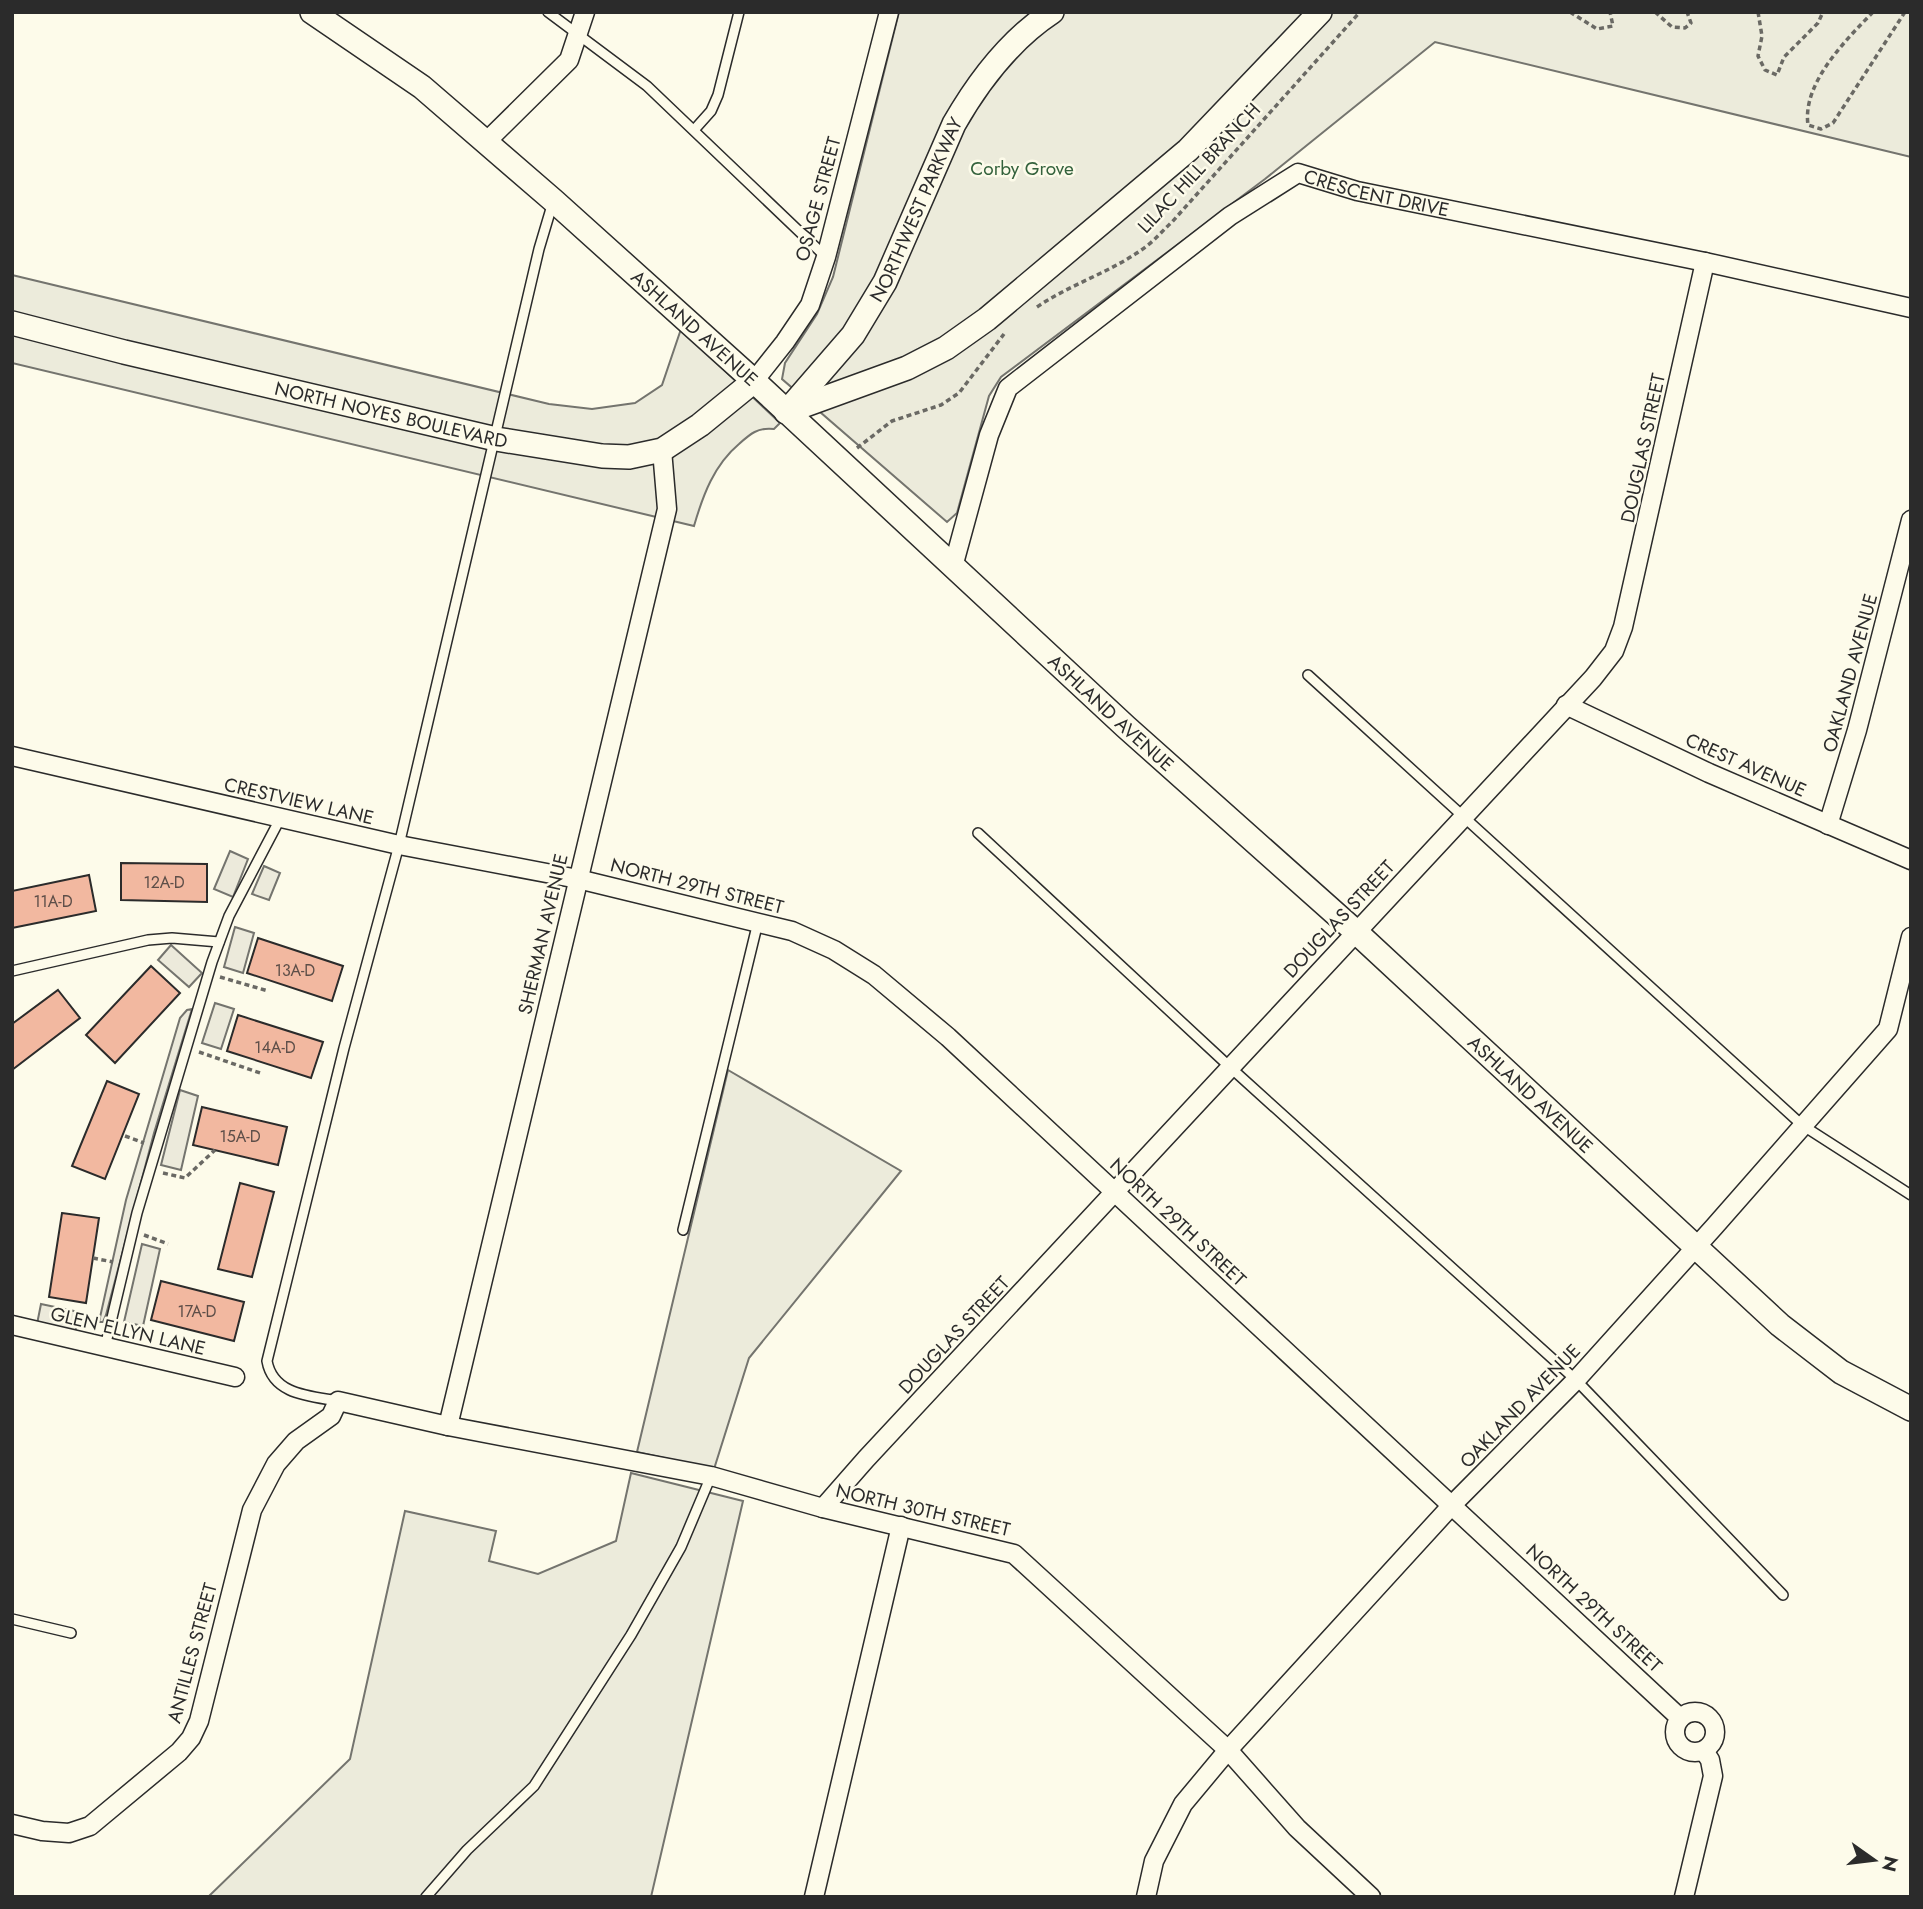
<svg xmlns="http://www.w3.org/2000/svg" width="1923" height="1909" font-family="Jost,sans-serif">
<rect width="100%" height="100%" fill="#fdfbea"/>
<g fill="#ecebdb" stroke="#74746e" stroke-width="2">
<polygon points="899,12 1911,12 1911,157 1435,42 1265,179 1001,377 989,396 957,513 947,522 782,379 785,363 817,314 833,277"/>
<path d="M12,275L549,404L592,409L635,403L662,385L681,329L780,423L774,429C758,427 750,434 739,444C714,465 703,495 694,526L12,363Z"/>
<polygon points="728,1070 901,1171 749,1358 714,1469 637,1452"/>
<polygon points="631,1473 743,1501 651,1897 208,1897 350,1759 405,1511 496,1531 489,1561 538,1574 616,1541"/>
</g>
<g fill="#eceadb" stroke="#74746e" stroke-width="2">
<polygon points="230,851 248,859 233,897 214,889"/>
<polygon points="264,866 280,873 269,900 252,894"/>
<polygon points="235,927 254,933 243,973 224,967"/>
<polygon points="171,945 202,973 189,987 158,960"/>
<polygon points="215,1003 234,1009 221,1049 202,1043"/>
<polygon points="192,1009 154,1133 106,1315 103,1322 99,1322 126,1200 180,1018 187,1010"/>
<polygon points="180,1090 198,1096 181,1170 161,1165"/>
<polygon points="142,1244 160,1249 143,1326 124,1322"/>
<polygon points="41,1304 79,1312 75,1334 37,1324"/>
</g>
<g fill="#f2b8a0" stroke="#2b2b2b" stroke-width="2">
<polygon points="121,863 207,864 207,902 121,900"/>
<polygon points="89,875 96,911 12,928 12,891"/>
<polygon points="258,938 343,966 332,1001 247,973"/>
<polygon points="151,966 180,993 115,1063 86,1035"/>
<polygon points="58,990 80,1018 12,1070 12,1024"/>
<polygon points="238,1015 323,1042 311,1078 227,1051"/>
<polygon points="107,1081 139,1094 105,1179 72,1166"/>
<polygon points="202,1107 287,1127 278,1165 193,1145"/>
<polygon points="240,1183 274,1192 252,1277 218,1269"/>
<polygon points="62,1213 99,1218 86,1303 49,1297"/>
<polygon points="161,1281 244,1302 234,1341 151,1320"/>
</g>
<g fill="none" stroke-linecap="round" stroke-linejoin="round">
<defs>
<g id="service">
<polyline points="548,12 647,86 826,257"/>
<polyline points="694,130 711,111 718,95 739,12"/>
<polyline points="1308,675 1802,1125 1911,1195"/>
<polyline points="978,833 1231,1068 1576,1380 1783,1595"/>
<polyline points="12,971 148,940 172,938 219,942"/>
<polyline points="683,1230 758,922"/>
<polyline points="105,1347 137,1213 212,962 229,916 280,819"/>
<path d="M338,1401C310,1396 273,1395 267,1361L344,1048L399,845L539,249L553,202"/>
<polyline points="12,1619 71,1633"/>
<polyline points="426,1897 467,1850 534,1786 631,1635 681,1547 711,1476"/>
</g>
<g id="minor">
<polyline points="486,142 569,60 585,12"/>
<polyline points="754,381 785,342 810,305 826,257 889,12"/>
<path id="s1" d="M953,567L989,435L1008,388L1230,216L1298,173L1357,191L1705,262L1911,308"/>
<polyline points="1566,705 1709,773 1911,860"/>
<polyline points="12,756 399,845 578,879 792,931 834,950 874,975 948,1037 1680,1718"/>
<polyline points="1828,825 1857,730 1911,520"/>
<polyline points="12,1325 235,1377"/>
<polyline points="448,1426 667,509 662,450"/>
<polyline points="823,1508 866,1459 1593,678 1614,651 1623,627 1705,262"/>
<circle cx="1695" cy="1732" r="20"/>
<polyline points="12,1824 42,1831 69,1833 90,1826 179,1752 191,1738 199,1721 252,1510 276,1464 296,1441 331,1416 338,1401 448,1426 711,1476 823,1508 1014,1554 1228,1750 1297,1828 1371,1897"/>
<polyline points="814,1897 901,1526"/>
<polyline points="1146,1897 1154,1861 1183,1804 1228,1750 1452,1505 1576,1380 1714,1227 1888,1029 1911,937"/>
<polyline points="1684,1897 1713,1776 1710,1760 1704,1751"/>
</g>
<g id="tertiary">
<path id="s2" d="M312,12L422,87L554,201L754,381L1126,727L1355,931L1780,1325L1841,1372L1911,1409"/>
<path id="s3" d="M12,323L124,352L496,439L602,456L629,457L662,450L700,425L754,381"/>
<path id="s4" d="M788,410L853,335L885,282L954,124C978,82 1011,39 1052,12"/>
<polyline points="786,412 907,368 946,348 987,319 1188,150 1320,12"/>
</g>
</defs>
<use href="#service" stroke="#2b2b2b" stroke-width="12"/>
<use href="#minor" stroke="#2b2b2b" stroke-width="21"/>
<use href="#tertiary" stroke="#2b2b2b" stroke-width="26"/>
<g stroke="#6a6964" stroke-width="3.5" stroke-dasharray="5 3.5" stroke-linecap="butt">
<polyline points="1570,12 1597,29 1613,26 1610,12"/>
<polyline points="1655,12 1672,27 1685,28 1691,23 1687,12"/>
<polyline points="1758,12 1762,36 1758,56 1765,70 1777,75 1784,57 1818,23 1823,12"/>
<path d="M1873,12C1846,40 1802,83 1808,125L1821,129L1833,123L1905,12"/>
<path d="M1037,307C1072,283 1115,271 1148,245C1157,238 1164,229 1172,222L1360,12"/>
<polyline points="857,448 892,421 941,405 959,393 1004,334"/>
<polyline points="220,977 268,991"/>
<polyline points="199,1052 263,1074"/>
<polyline points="125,1136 144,1143"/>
<polyline points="163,1173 185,1178 215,1150"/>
<polyline points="144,1235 168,1244"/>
<polyline points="93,1258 113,1262"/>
</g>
<use href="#service" stroke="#fdfbea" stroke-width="9"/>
<use href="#minor" stroke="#fdfbea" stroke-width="18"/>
<use href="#tertiary" stroke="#fdfbea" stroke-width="23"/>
</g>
<g text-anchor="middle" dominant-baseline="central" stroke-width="5" stroke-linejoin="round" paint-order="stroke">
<g font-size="16" fill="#5d4e48">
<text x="164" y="882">12A-D</text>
<text x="53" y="901">11A-D</text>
<text x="295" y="970">13A-D</text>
<text x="275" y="1047">14A-D</text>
<text x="240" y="1136">15A-D</text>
<text x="197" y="1311">17A-D</text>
</g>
<g font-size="19" fill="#34623c" stroke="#fdfbea">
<text x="1022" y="168">Corby Grove</text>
</g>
<g font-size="19" fill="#2b2b2b" stroke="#fdfbea">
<text transform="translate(1199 168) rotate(-47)">LILAC HILL BRANCH</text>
<text stroke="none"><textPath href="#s1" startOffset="630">CRESCENT DRIVE</textPath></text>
<text transform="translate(818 199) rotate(-75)">OSAGE STREET</text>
<text stroke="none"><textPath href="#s4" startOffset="240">NORTHWEST PARKWAY</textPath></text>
<text stroke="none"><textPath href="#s2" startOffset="497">ASHLAND AVENUE</textPath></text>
<text stroke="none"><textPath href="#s3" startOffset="390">NORTH NOYES BOULEVARD</textPath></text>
<text transform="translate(1643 448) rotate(-78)">DOUGLAS STREET</text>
<text transform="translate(1850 673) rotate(-75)">OAKLAND AVENUE</text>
<text stroke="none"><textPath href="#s2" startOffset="1064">ASHLAND AVENUE</textPath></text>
<text transform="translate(1746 765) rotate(24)">CREST AVENUE</text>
<text transform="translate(299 801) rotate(13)">CRESTVIEW LANE</text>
<text transform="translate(697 886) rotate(14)">NORTH 29TH STREET</text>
<text transform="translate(1339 919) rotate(-47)">DOUGLAS STREET</text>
<text transform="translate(543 934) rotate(-77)">SHERMAN AVENUE</text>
<text stroke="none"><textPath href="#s2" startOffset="1631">ASHLAND AVENUE</textPath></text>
<text transform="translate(1178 1222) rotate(43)">NORTH 29TH STREET</text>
<text transform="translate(128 1331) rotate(13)">GLEN ELLYN LANE</text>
<text transform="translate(954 1335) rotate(-47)">DOUGLAS STREET</text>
<text transform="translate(1520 1406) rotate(-46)">OAKLAND AVENUE</text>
<text transform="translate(923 1510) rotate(13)">NORTH 30TH STREET</text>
<text transform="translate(1594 1608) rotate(43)">NORTH 29TH STREET</text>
<text transform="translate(192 1653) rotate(-75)">ANTILLES STREET</text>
</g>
</g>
<rect width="1923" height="1909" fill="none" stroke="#2b2b2b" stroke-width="28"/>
<g transform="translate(1874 1860) rotate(104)" stroke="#fdfbea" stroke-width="5" paint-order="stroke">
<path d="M0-5L12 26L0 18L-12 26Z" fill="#2b2b2b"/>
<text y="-10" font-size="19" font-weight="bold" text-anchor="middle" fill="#2b2b2b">N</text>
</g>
</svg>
